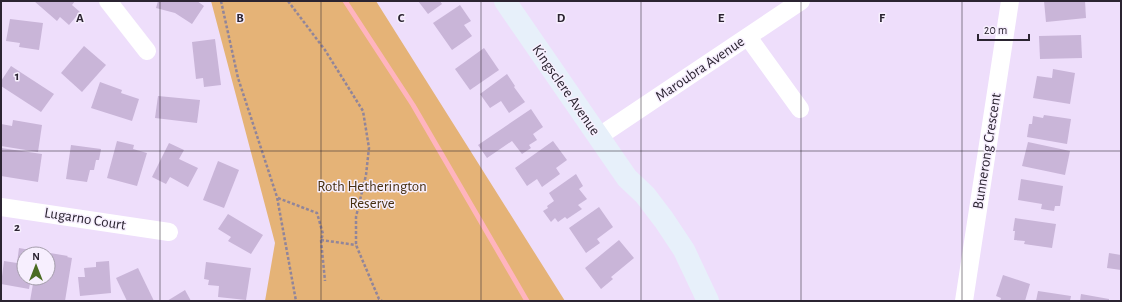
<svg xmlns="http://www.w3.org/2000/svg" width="1122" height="302" font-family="'Alegreya Sans',sans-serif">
<rect width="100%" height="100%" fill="#eedefb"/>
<polygon fill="#e5b377" points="211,1 376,1 565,301 265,301 275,243"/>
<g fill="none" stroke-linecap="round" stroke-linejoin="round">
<polyline stroke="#ffb4be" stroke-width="5" points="345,1 413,105 527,301"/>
</g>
<g fill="#c9b5d8">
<polygon points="34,1 75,1 72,5 80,12 69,25 60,17 57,21"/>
<polygon points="158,1 197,1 204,6 192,24 175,13 156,8"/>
<polygon points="418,1 440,1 442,4 428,14"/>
<polygon points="1044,1 1085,1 1086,18 1046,22"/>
<polygon points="460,5 471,21 464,25 472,36 452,50 433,23"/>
<polygon points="10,19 43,23 39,50 19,47 20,43 6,41"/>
<polygon points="1081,35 1082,58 1040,59 1039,36"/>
<polygon points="215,39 221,85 204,87 203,78 196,79 192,42"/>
<polygon points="84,46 106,65 82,92 61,73"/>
<polygon points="484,48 499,70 470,90 455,69"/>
<polygon points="11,66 54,94 41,112 1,86 1,81"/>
<polygon points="1053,69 1075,73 1070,104 1033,98 1037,76 1052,78"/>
<polygon points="507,74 515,86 514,87 525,102 509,113 501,101 490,108 480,94"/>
<polygon points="100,82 122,90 121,93 139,99 132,121 91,108"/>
<polygon points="158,96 200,100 197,123 155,118"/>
<polygon points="531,109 543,127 533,134 537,140 529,145 531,148 522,154 512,141 487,158 478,145"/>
<polygon points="1044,115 1071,119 1067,144 1027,137 1029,124 1032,124 1033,116 1043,118"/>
<polygon points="13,120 42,125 38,152 1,146 1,124 12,126"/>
<polygon points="117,141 134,145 133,149 147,153 137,186 107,178"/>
<polygon points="553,141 567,160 556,168 560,174 542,187 537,179 527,186 515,168"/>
<polygon points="1028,142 1070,151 1065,175 1022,166"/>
<polygon points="169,143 184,150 179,159 198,168 188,187 170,177 166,184 152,177"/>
<polygon points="71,145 101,149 99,160 96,160 94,170 90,170 87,182 66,179"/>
<polygon points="1,148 42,154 38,182 1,176"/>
<polygon points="218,161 239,170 224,208 203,200"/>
<polygon points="576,174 583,186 579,189 587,199 578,205 582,209 567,219 565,217 558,222 555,218 551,222 543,211 548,208 547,206 554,201 549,193"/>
<polygon points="1021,179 1063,186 1060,206 1055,206 1054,211 1041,209 1042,204 1018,200"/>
<polygon points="599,207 613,227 597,239 600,243 586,253 569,228"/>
<polygon points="228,214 263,235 251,254 228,241 231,237 218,229"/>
<polygon points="1015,218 1056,224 1052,248 1024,244 1025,241 1014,240 1015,231 1013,231"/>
<polygon points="619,240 634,258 611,277 613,279 601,289 585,268"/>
<polygon points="19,248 36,251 35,254 24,254 24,278 31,278 29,289 1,284 4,261 17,263"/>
<polygon points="50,253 68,256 67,257 72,258 65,301 30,301 34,278 48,278 48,258 50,258"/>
<polygon points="1109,253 1121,255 1121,270 1107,268"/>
<polygon points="109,261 111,293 80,296 78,277 85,277 84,268 96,267 96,262"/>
<polygon points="206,262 251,268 246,300 218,297 219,286 208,285 209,280 204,279"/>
<polygon points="138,268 154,301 127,301 116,278"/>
<polygon points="1003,275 1030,284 1025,301 1000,301 1001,298 996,296"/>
<polygon points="185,290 191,301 167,301"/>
<polygon points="1038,291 1071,296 1070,301 1036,301"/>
<polygon points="1081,294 1109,299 1109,301 1080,301"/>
</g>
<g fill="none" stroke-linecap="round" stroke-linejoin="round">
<g stroke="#91859a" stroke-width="2.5" stroke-dasharray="3 2" stroke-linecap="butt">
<polyline points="221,1 238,78 277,197 296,301"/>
<polyline points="288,1 325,50 363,111 369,148 366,175 356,217 356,245 379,299 382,301"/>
<polyline points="278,198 317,213 323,234 321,240 325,281"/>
<polyline points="321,240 356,245"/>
</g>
<g stroke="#fff" stroke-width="18">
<polyline points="108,1 147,51"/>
<polyline points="748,37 800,109"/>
<polyline points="598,137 801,1"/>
<polyline points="1,207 169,232"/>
<polyline points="964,301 1010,1"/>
</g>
<polyline stroke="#e7f0fa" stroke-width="22" points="505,1 627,178 645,195 664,220 684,250 708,301"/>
</g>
<path fill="none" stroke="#2b2431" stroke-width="1" stroke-opacity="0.55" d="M160,1V301M321,1V301M481,1V301M641,1V301M801,1V301M962,1V301M1,151H1121"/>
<g text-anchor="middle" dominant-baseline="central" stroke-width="3" stroke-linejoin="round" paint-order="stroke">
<g font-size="15" fill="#2b2431" stroke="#f7effe">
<text transform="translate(700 69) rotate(-34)">Maroubra Avenue</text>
<text transform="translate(566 90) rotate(55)">Kingsclere Avenue</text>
<text transform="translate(987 151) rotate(-81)">Bunnerong Crescent</text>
<text transform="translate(85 219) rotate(9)">Lugarno Court</text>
</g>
<g font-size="15" fill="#462f11" stroke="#f7effe">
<text x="372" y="186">Roth Hetherington<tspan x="372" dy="17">Reserve</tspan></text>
</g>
</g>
<g font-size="13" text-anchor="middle" font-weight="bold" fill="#2b2431" stroke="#f7effe" stroke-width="3" stroke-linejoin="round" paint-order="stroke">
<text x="80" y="22">A</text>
<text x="240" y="22">B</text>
<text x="401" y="22">C</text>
<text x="561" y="22">D</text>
<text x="721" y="22">E</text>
<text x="882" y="22">F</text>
<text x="17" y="80">1</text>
<text x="17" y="231">2</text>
</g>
<rect width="1122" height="302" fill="none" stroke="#2b2431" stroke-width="4"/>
<g transform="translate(36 266)"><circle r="19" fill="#f7effe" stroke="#a59eac"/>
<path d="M0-3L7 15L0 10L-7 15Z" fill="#4a6b22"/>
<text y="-6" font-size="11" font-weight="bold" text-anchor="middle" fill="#2b2431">N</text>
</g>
<path d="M978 34v6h51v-6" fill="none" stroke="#2b2431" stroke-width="2"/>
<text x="984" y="34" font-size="12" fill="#2b2431" stroke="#f7effe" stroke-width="3" paint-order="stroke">20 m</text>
</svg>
